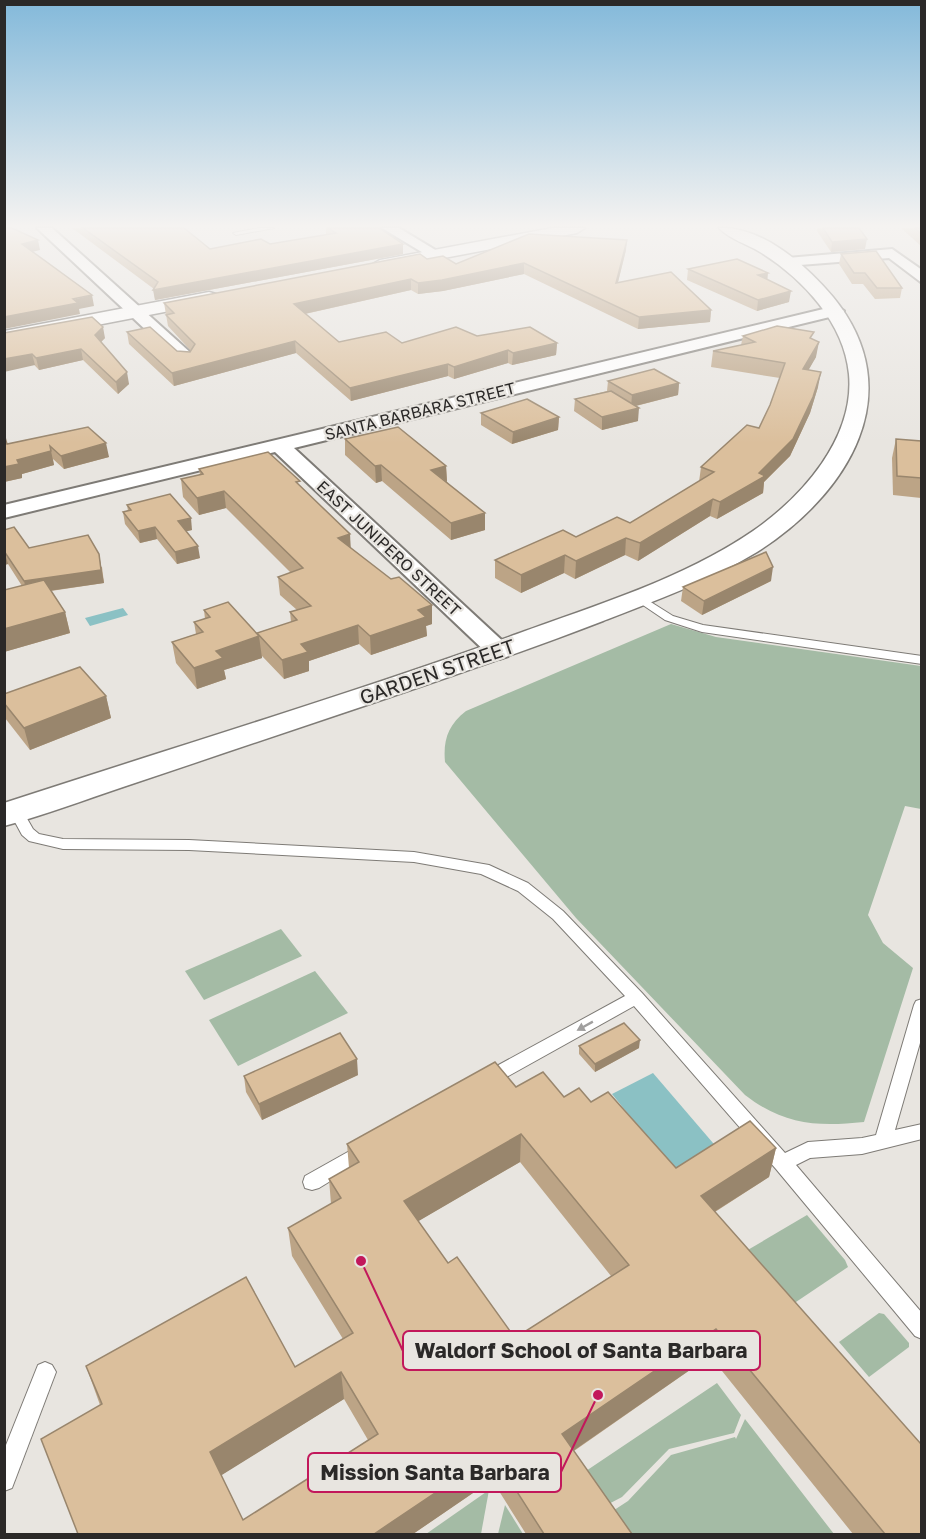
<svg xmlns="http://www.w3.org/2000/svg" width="926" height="1539" font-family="'Golos Text',sans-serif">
<rect width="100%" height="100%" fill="#e8e5e0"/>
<g fill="#a4bba5">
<path d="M671,624L716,637L921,666V809L905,806L868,915L883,943L913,968L864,1122C817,1127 784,1125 745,1095L576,918L445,762C443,740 448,725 466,711Z"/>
<polygon points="281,929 302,956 204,1000 185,971"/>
<polygon points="315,971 348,1013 238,1066 209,1020"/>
<polygon points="807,1215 845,1260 848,1267 793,1304 746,1251"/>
<polygon points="879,1313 884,1314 909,1343 909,1347 869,1377 839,1342"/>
<polygon points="717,1383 741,1415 734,1433 669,1449 622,1497 599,1509 577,1477"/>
<polygon points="745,1419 834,1534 617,1534 605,1516 628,1501 671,1455 735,1437 736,1439"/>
<polygon points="489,1490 481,1534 426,1534"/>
<polygon points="505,1505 523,1534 498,1534"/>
</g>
<g fill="#8bc1c4">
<polygon points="123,608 128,615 90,626 85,618"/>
<polygon points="653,1073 725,1157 682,1181 612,1094"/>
</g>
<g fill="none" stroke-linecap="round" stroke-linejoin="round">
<defs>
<g id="lane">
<polygon points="259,228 274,228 236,235 233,233"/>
<polygon points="638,594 673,616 703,625 922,656 922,664 702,632 665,620 634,599 634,595"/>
<polygon points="16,806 21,808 33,829 39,834 63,839 189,840 414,852 489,865 528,883 563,911 642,993 785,1153 808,1142 862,1138 876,1135 914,1005 916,1001 922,999 922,1036 895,1130 922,1124 922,1139 862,1154 810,1158 796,1165 922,1313 922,1339 915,1336 776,1169 634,1006 494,1084 488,1086 482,1084 479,1079 482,1074 625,996 553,919 518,891 481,874 414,862 189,850 63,849 29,841 22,835 9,811"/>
<polygon points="362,1144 368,1146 371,1152 368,1158 319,1188 312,1190 305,1188 303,1182 305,1176"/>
<polygon points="45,1362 52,1365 56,1372 12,1488 4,1491 4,1450 38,1365"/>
</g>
<g id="street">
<polygon points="37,228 52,228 192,354 195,358 192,362 180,362"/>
<polygon points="382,228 399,228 442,254 435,258 430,257"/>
<polygon points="892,249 922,270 922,283 889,258 787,266 780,262 787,258"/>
<polygon points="836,306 844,311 842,314 294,448 508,646 512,651 508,656 499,659 490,656 275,452 4,518 4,505"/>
</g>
<g id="secondary">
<polygon points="552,228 585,228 577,233 380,270 371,265 380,260"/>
<path d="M719,228C762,226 806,265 833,297C912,393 847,495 757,552C709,581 655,601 603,621C515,655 426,685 337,715C266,739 195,763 123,787C84,800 45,815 4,826V803C175,747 348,695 517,634C596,605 683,579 753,531C802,497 855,438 849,374C844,322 802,278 760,252C747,244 729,239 719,228Z"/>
<polygon points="209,292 216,294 218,298 216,302 4,343 4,331"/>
</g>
</defs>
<use href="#lane" stroke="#7e7b76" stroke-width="2"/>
<use href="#street" stroke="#7e7b76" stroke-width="4"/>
<use href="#secondary" stroke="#7e7b76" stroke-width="3"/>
<use href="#lane" fill="#fff" fill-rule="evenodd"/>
<use href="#street" fill="#fff" fill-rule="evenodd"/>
<use href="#secondary" fill="#fff" fill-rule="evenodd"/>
</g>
<g fill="#bca486" fill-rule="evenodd">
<polygon points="72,228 184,228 210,249 270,244 326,235 326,228 379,228 403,244 403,254 155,300 154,289"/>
<polygon points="817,228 859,228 865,249 831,252 817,231"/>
<polygon points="901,228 921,228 921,246"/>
<polygon points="626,250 618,282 711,310 710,322 638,329 524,274 443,291 418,294 411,290 305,314 339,342 402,343 477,336 557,343 556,355 512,365 508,363 454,379 448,376 351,401 296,353 174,386 129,344 127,332 177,351 190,352 191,351 168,326 164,303 427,259 456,264"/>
<polygon points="841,254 902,288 900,298 875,299 863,284 852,284 839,264"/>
<polygon points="688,269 767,280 789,302 757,311 687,280"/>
<polygon points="4,333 105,338 101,342 129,384 118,394 83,360 39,370"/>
<polygon points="743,336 813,339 816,357 808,370 818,387 810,413 790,456 764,482 763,493 717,519 710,516 638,561 625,555 575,579 564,573 521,593 495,578 495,560 630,523 699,482 701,467 759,428 770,405 780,378 711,367 713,351 741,345"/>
<polygon points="608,381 679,383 678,395 636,406 638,421 602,430 574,411 575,399 607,391"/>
<polygon points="481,413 559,417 558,430 512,444 481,425"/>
<polygon points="88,427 109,457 64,469 53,459 54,465 22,474 22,478 4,482 4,434 7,444"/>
<polygon points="345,439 446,466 447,482 485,530 451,540 382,481 376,483 345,455"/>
<polygon points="896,439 921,441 921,498 893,495 892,458"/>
<polygon points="199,469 300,486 351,548 432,624 426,626 427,636 371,655 359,644 309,661 309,671 284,679 262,656 262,658 224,670 226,679 197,689 176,663 172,642 196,634 194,622 205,619 204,610 257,633 291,622 290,612 297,610 280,595 278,577 291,573 226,508 199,515 183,497 181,479 200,475"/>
<polygon points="127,505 192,530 186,531 200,558 177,564 157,539 140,543 125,524 123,512 128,511"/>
<polygon points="4,530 29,548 102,567 104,583 51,591 65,612 70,633 4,652 4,590 22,586 8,564 4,565"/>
<polygon points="771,581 702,615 681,601 683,587"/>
<polygon points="4,694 106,696 111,718 30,750 5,718"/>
<polygon points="579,1046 639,1048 595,1072 579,1054"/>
<polygon points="358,1075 262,1120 246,1092 244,1076"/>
<path d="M516,1087L591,1102L676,1168L776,1148L769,1177L715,1212L921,1534H853L710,1356L574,1451L632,1534H526L492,1480L413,1534H78L100,1405L86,1366L295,1367L343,1339L292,1256L288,1228L331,1204L329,1179L349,1168L347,1144ZM520,1162L611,1276L515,1338L448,1263L418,1221ZM344,1399L368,1440L243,1520L221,1475Z"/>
</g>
<g fill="#99866d">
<polygon points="867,239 865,249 831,252 832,242"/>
<polygon points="38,240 40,250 24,254 22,244"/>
<polygon points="627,240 626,250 615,294 616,283"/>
<polygon points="403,244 403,254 155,300 153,290"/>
<polygon points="524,263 524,274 443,291 418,294 418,283"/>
<polygon points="768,273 767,284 758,275"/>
<polygon points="411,279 411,290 295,316 294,304"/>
<polygon points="791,291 789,302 757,311 758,300"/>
<polygon points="92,295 94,306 79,309 80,314 4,329 4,317"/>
<polygon points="711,310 710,322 638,329 639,317"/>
<polygon points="103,327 105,338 97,346 95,335"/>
<polygon points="295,341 296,353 174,386 172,373"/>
<polygon points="819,342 816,357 800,385 803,369"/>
<polygon points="557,343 556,355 512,365 513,353"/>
<polygon points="81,349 83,360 39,370 36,358"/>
<polygon points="508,350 508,363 454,379 454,367"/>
<polygon points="32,354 35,365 4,372 4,359"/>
<polygon points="448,364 448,376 351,401 350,388"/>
<polygon points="127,372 129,384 118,394 116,382"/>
<polygon points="821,372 818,387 810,413 790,456 764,482 763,493 717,519 720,502"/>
<polygon points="679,383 678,395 631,407 632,395"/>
<polygon points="639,408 638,421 602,430 602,417"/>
<polygon points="559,417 558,430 512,444 513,432"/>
<polygon points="106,443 109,457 64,469 61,456"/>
<polygon points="51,451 54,465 22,474 22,478 4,482 4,467 17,460"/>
<polygon points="381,465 382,481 376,483 375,466"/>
<polygon points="446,466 447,482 431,470"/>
<polygon points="224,491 226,508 199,515 197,498"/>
<polygon points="713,499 710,516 638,561 640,543"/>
<polygon points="485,513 485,530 451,540 451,523"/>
<polygon points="191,518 192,530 179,533 178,521"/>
<polygon points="155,527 157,539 140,543 138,531"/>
<polygon points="350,534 351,552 338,538"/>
<polygon points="626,538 625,555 575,579 576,561"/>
<polygon points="198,546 200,558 177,564 175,552"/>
<polygon points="4,551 8,564 4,565"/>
<polygon points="99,554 104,583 27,594 24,581"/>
<polygon points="565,555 564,573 521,593 521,575"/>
<polygon points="773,567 771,581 702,615 704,601"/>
<polygon points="432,605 432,624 426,626 427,636 371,655 370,636 418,610"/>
<polygon points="65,612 70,633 4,652 4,629"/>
<polygon points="358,625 359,644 309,661 309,671 284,679 282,660 301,644"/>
<polygon points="259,636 262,658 224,670 226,679 197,689 194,668 216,651"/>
<polygon points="106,696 111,718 30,750 24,728"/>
<polygon points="640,1040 639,1048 595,1072 595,1064"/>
<polygon points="357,1059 358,1075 262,1120 259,1104"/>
<polygon points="521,1134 520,1162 405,1229 404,1201"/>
<polygon points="776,1148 769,1177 695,1224 701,1196"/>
<polygon points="716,1329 710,1356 560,1460 562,1434"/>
<polygon points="341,1372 344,1399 217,1478 210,1452"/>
<polygon points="493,1454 492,1480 413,1534 374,1534"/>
</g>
<g fill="#dbbf9c" stroke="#99866d" stroke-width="1.5" fill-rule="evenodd">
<polygon points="4,228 12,228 38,240 22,244 92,295 73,299 78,303 4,317"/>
<polygon points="83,228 184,228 210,249 261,239 270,244 336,233 328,228 379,228 403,244 153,290 158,282"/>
<polygon points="823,228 859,228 867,239 832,242"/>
<polygon points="915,228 921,228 921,234"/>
<polygon points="529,234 627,240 616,283 671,272 711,310 639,317 524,263 442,280 418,283 411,279 294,304 339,342 386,332 402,343 456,327 477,336 530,327 557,343 513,353 508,350 454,367 448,364 350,388 295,341 172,373 127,332 150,327 177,351 190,352 195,344 166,315 174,313 164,303 420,254 427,259 443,256 456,264"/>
<polygon points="876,251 902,288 877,288 865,273 854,273 841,254"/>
<polygon points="737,259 768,273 758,275 791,291 758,300 688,269"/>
<polygon points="92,317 103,327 95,335 127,372 116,382 81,349 36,358 32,354 4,359 4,333"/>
<polygon points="777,326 814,332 810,338 819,342 803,369 821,372 813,397 793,439 759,473 765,476 720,502 713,499 640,543 626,538 576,561 565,555 521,575 495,560 563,530 576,537 617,517 630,523 714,472 701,467 747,425 759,428 770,405 785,363 713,351 755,342 743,336"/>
<polygon points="654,369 679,383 632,395 608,381"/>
<polygon points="611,391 639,408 602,417 575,399"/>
<polygon points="527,399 559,417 513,432 481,413"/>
<polygon points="88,427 106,443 61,456 50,446 51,451 17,460 19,464 4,467 4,434 7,444"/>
<polygon points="398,427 446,466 431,470 485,513 451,523 381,465 375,466 345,439"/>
<polygon points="896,439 921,441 921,478 897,476"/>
<polygon points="268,452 300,481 296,482 350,534 338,538 391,579 399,577 432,605 418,610 426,617 370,636 358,625 301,644 308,652 282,660 257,633 297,620 290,612 311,606 278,577 303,568 224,491 197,498 181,479 203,474 199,469"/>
<polygon points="170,494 191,518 178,521 198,546 175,552 155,527 138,531 123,512 131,510 127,505"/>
<polygon points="14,527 29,548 88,535 99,554 101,570 24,581 4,551 4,530"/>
<polygon points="766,552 773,567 704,601 683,587"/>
<polygon points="44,580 65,612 4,629 4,590"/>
<polygon points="228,602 259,636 216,651 223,658 194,668 172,642 203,632 194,622 210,617 204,610"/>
<polygon points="80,667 106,696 24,728 4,703 4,694"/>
<polygon points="624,1023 640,1040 595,1064 579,1046"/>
<polygon points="340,1033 357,1059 259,1104 244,1076"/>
<path d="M495,1062L516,1087L543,1072L564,1097L579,1088L591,1102L608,1092L676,1168L750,1121L776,1148L701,1196L921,1444V1534H885L716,1329L562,1434L632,1534H544L493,1454L374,1534H78L41,1439L102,1404L86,1366L246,1277L295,1367L353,1333L288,1228L341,1198L329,1179L359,1162L347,1144ZM521,1134L629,1265L515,1338L457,1257L448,1263L404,1201ZM341,1372L378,1434L243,1520L210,1452Z"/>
</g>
<defs><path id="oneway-solid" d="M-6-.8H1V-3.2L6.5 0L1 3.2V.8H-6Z" transform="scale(1.5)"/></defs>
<use fill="#a09f9e" href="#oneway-solid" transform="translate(585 1026) rotate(151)"/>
<linearGradient id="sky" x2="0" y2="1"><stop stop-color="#83b9da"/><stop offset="0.51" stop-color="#f5f3f1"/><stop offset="1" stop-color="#f5f3f1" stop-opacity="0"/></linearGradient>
<rect width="926" height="443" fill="url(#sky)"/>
<g text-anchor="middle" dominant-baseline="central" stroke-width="4.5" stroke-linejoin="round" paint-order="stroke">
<g font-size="16" fill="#2b2928" stroke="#e8e5e0">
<text transform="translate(420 411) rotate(-14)">SANTA BARBARA STREET</text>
<text transform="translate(389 548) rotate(43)">EAST JUNIPERO STREET</text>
</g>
<g font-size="20" fill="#2b2928" stroke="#e8e5e0">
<text transform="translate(437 671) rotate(-19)">GARDEN STREET</text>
</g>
</g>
<path fill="none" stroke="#c2185b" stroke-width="2" d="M361 1261L403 1351M598 1395L561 1472"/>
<g fill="#c2185b" stroke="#e8e5e0" stroke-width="2">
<circle cx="361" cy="1261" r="6"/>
<circle cx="598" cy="1395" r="6"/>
</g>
<g fill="#e8e5e0" stroke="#c2185b" stroke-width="2">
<rect x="403" y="1331" width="357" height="39" rx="6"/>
<rect x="308" y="1453" width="253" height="39" rx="6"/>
</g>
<g font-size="21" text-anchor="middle" font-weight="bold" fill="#2b2928">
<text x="581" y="1358">Waldorf School of Santa Barbara</text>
<text x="435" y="1480">Mission Santa Barbara</text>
</g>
<rect width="926" height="1539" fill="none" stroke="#2b2928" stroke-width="12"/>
</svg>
